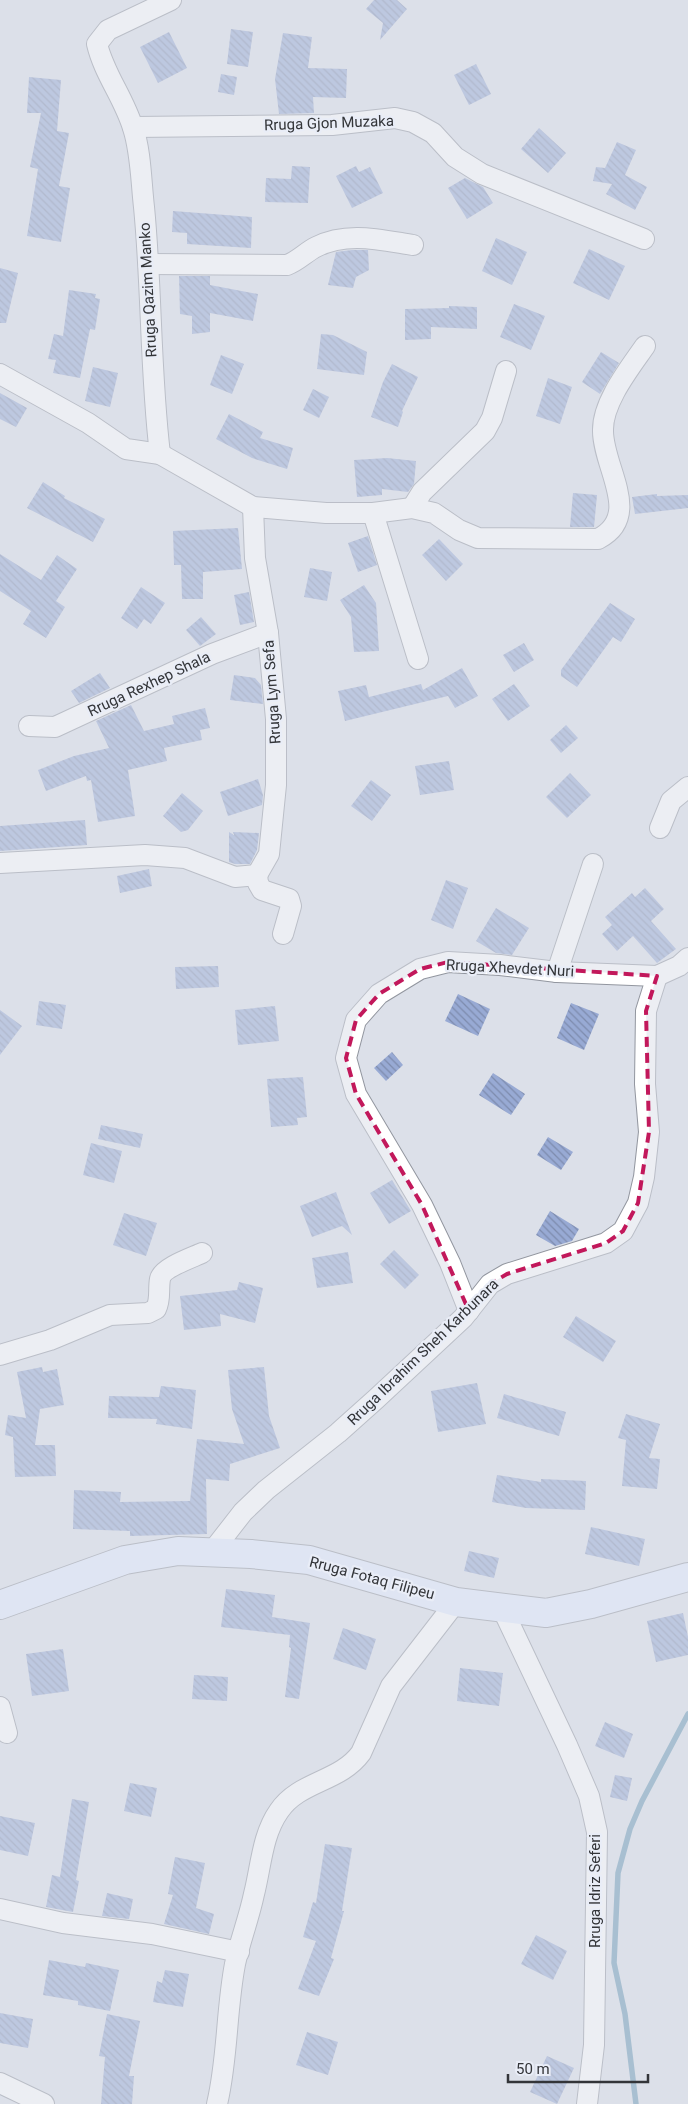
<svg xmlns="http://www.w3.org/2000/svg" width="688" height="2104" font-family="Roboto,sans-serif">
<defs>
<pattern id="building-back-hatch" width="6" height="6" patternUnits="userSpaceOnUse" patternTransform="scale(1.25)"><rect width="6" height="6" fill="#98aad4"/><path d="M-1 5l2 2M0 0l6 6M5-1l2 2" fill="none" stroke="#7d8bad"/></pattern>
</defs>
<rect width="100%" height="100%" fill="#dce0e9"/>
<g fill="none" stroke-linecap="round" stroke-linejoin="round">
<polyline stroke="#6998b3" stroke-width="5.5" points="636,2104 625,2014 614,1963 618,1873 630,1829 642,1801 688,1714"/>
</g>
<g fill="url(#building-back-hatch)">
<polygon points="374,0 397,0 407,9 380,40 383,23 366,9"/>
<polygon points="231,29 253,32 248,67 227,64"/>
<polygon points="169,32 187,68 158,83 140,47"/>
<polygon points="283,33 312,37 308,68 347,69 346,98 313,97 314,113 279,114 275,79"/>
<polygon points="476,64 491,94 469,105 454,75"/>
<polygon points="221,74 237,77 234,95 218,92"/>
<polygon points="29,77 61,80 57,131 69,133 59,186 70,188 61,242 27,236 38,169 30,167 41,113 27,113"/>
<polygon points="539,128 566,153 548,173 521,149"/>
<polygon points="617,142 636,150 625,175 647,187 635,210 606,194 612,184 593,181 596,167 605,168"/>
<polygon points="292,166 310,167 308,203 265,202 266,178 291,179"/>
<polygon points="356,166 359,172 370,167 383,193 352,208 336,176"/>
<polygon points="465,178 483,187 493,203 467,219 448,188"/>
<polygon points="173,211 252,217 251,248 187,244 187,233 172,232"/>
<polygon points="496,238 527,252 512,285 482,271"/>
<polygon points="589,249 625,266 609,300 573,283"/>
<polygon points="352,250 368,250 369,270 356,277 353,288 328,285 336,252"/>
<polygon points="0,268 18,273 6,323 0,323"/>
<polygon points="179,276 210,276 210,285 258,294 253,321 210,313 210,332 192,334 192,316 180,314"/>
<polygon points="69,290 96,294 95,298 100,299 95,330 90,329 80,378 53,373 56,360 48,359 54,334 63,336"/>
<polygon points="514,304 545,316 531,350 500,337"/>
<polygon points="449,306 477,307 477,329 431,327 431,339 405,340 405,309 449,308"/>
<polygon points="321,334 333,335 367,352 364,375 317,369"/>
<polygon points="601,352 619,363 600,394 582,382"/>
<polygon points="221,355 244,364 232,394 210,385"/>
<polygon points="392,364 418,377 402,411 403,412 398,427 371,417 383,382"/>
<polygon points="93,367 118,373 110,407 85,401"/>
<polygon points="548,378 572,387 560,424 536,416"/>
<polygon points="313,389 329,397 319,418 303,410"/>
<polygon points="0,393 27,408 16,427 0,419"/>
<polygon points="229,414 263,432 260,438 293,448 287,469 252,458 216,439"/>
<polygon points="387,458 416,461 414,484 408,492 382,489 382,495 357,497 354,460"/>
<polygon points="43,482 65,496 64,498 105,519 93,542 27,508"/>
<polygon points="573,493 597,495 594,527 570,527"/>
<polygon points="657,494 657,496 688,495 688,508 635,514 632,497"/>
<polygon points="238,528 242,569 203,572 203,599 182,599 181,565 174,565 173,531"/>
<polygon points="368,536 377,565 358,572 348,543"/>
<polygon points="439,539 463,564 446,581 422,555"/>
<polygon points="0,554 41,580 57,555 77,569 56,601 65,607 46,638 23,624 31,611 0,591"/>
<polygon points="310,568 332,572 327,601 304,597"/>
<polygon points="364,585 376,603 379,651 354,652 351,617 340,600"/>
<polygon points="141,587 165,603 151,624 144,619 137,629 121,618"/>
<polygon points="249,592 254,622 240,625 234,595"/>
<polygon points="610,603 635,619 621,642 613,637 577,687 561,676 561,670"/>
<polygon points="201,617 216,634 200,646 186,630"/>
<polygon points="524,643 534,660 514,672 503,655"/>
<polygon points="462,668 478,696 455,708 448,696 345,721 338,691 366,685 369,697 421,684 423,690"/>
<polygon points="100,673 110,688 79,703 71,691"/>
<polygon points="234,675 255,678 261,685 263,704 230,700"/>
<polygon points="514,684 530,706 508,721 492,699"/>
<polygon points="131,705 144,731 174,724 172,716 205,708 210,728 200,730 202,740 164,748 167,761 128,770 135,816 98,822 91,780 87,781 86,776 46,791 38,770 74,756 109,748 96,721"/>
<polygon points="566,725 578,738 561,753 550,740"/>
<polygon points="449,761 454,790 420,795 415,766"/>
<polygon points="570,773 591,795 567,818 546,797"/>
<polygon points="258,779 263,795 262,805 228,816 220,792"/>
<polygon points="371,780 391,795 372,821 351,806"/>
<polygon points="182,793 203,811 188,830 181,832 163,816"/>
<polygon points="85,820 87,845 0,851 0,826"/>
<polygon points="229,832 234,835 233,832 259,833 257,850 250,864 235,864 229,862"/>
<polygon points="149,869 152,886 120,893 117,876"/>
<polygon points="446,880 468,888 453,929 431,920"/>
<polygon points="645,888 664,909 651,921 676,949 657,963 633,936 617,951 602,934 612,925 605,917 632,893 635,897"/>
<polygon points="496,908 529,928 512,955 496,953 476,941"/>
<polygon points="218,966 219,987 176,989 175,967"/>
<polygon points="458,994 490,1009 478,1036 445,1021"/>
<polygon points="39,1001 66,1005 62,1029 36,1025"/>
<polygon points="571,1003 599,1014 584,1050 557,1038"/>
<polygon points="275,1006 279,1041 238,1045 235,1010"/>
<polygon points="0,1010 22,1026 0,1055"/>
<polygon points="392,1052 403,1065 386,1081 374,1068"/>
<polygon points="493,1073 525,1094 511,1115 479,1095"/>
<polygon points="303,1077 307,1117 297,1118 298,1125 271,1127 267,1079"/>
<polygon points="101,1125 143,1134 140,1148 98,1139"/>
<polygon points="548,1137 573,1152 561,1170 537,1155"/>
<polygon points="91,1143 122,1151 114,1183 83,1175"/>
<polygon points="392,1180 411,1211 389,1224 370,1193"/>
<polygon points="336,1192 352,1235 342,1226 312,1237 300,1206"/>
<polygon points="550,1211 579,1229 572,1241 555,1246 536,1235"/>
<polygon points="124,1213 157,1223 146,1256 113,1245"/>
<polygon points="394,1250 419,1275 405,1289 380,1264"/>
<polygon points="348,1252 353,1283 317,1288 312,1258"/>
<polygon points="239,1282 263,1288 255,1323 220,1314 221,1326 184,1330 180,1296 237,1290"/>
<polygon points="576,1316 616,1341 603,1362 563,1337"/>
<polygon points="42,1367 43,1372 57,1369 64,1405 40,1409 35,1445 55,1445 56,1476 15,1477 13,1437 5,1435 8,1415 26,1418 17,1372"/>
<polygon points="264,1367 269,1416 280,1448 230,1464 229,1481 206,1479 207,1534 130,1536 130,1531 73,1529 74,1490 121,1492 120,1502 190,1501 197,1439 244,1444 232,1409 228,1370"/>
<polygon points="477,1383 486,1424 438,1432 431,1391"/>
<polygon points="161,1386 196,1390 192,1429 156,1424 157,1419 108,1418 109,1396 159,1397"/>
<polygon points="504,1394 566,1412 559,1436 497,1418"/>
<polygon points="626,1414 660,1424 649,1458 660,1459 657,1489 622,1486 626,1440 618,1438"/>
<polygon points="497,1475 541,1482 541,1479 586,1481 585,1510 526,1508 492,1502"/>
<polygon points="591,1527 645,1539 639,1566 585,1554"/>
<polygon points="469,1551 499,1558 494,1578 464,1571"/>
<polygon points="226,1589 275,1595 272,1617 310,1623 299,1699 285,1697 291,1648 289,1647 290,1635 221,1627"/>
<polygon points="683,1613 688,1637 688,1655 656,1662 647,1621"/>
<polygon points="343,1628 376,1639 366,1670 333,1659"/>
<polygon points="63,1649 69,1691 32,1696 26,1654"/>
<polygon points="460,1668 503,1673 499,1706 457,1701"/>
<polygon points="194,1675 228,1677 227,1701 192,1699"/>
<polygon points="605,1722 633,1734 624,1758 595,1746"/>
<polygon points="615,1775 632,1778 627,1801 610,1797"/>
<polygon points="130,1783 157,1788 151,1817 124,1811"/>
<polygon points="72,1799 89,1802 76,1880 79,1881 73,1912 46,1907 52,1875 60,1877"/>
<polygon points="0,1816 35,1823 28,1856 0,1850"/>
<polygon points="325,1844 352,1848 342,1911 344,1911 331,1958 334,1959 319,1996 298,1989 316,1941 303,1937 313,1902 316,1903"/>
<polygon points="175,1857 205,1863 196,1908 214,1914 209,1934 164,1924 173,1895 168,1894"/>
<polygon points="107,1893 133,1899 129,1919 102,1916"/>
<polygon points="536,1935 567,1951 553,1980 521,1964"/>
<polygon points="49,1960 85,1967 86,1963 119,1970 110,2011 78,2005 78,2001 43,1995"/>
<polygon points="165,1970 189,1974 183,2007 153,2002 157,1981 162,1983"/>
<polygon points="0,2013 33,2019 28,2048 0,2043"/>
<polygon points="107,2014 140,2021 129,2076 134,2076 132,2104 101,2104 105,2057 99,2056"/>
<polygon points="307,2032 338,2042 328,2075 296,2065"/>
<polygon points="547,2056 574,2068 557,2104 530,2092"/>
</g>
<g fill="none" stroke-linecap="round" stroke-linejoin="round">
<defs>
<g id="street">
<polyline points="133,127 332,125 395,118 413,122 433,133 455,157 482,174 644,239"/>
<path d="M149,264L287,265C298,261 306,252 316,247C347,231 381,240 413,245"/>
<path d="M0,374L88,423L126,449L160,454L253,507L326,513H373L412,508L434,513L459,530L478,538L598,539C643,516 603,468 603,431C602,403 629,369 645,346"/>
<path d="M160,454C150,372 152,289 144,207C141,181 141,152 133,128C124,98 104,74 97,44L108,30L171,0"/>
<polyline points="253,507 255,558 268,633 276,719 276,785 269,854 257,875"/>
<polyline points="412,508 422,492 485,431 492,418 506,371"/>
<polyline points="373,513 418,659"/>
<polyline points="29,726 55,727 212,654 268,633"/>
<polyline points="660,828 671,801 688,787"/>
<polyline points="0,863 145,855 185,858 235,877 257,875"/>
<polyline points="257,875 258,883 262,890 289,899 291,906 283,934"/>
<polyline points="557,972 593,864"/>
<polyline points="469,1311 450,1263 422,1205 356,1094 346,1058 356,1020 379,994 420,969 448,962 500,965 557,972 657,976 679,966 688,958"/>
<path d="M0,1355L50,1340L110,1315L148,1313L156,1309C161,1299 158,1290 160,1279C162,1268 191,1258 202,1253"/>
<polyline points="211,1553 243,1512 266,1490 338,1433 376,1399 463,1318 490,1284 507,1274 606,1243 623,1231 638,1203 644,1177 649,1132 645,1084 646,1011 657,976"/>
<polyline points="502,1608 567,1745 589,1796 597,1832 594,2045 587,2104"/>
<polyline points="0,1707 7,1733"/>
<polyline points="0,1909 63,1923 152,1934 239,1952"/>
<polyline points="0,2083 44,2104"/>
<path d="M217,2104C228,2058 226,2011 235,1964C240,1941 249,1918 254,1894C261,1867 262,1835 279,1811C299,1781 340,1782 361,1753L391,1686L456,1602"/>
</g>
<polyline id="secondary" points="0,1605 125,1560 178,1551 251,1554 309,1560 456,1602 546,1613 591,1604 688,1577"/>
</defs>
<use href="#street" stroke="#92969f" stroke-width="22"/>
<use href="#secondary" stroke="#92969f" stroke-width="30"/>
<use href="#street" stroke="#fff" stroke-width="20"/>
<use href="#secondary" stroke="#e2ecff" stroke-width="28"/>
</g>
<path d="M0 0H688V2104H0ZM448,962L657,976L646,1011L649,1132L638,1203L623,1231L606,1243L507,1274L490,1284L469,1311L422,1205L356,1094L346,1058L356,1020L379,994L420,969Z" fill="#dce0e9" fill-opacity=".55" fill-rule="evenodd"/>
<path fill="none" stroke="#c2185b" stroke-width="4" stroke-dasharray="10 6" stroke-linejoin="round" d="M448,962L657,976L646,1011L649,1132L638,1203L623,1231L606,1243L507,1274L490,1284L469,1311L422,1205L356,1094L346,1058L356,1020L379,994L420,969Z"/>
<g text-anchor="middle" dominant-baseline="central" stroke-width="4.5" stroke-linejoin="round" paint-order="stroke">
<g font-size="15" fill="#333539" stroke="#e9edf7">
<text transform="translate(329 123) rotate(-2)">Rruga Gjon Muzaka</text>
<text transform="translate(148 290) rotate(-93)">Rruga Qazim Manko</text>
<text transform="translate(149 684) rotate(-25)">Rruga Rexhep Shala</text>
<text transform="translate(272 692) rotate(-94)">Rruga Lym Sefa</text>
<text transform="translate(510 968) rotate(3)">Rruga Xhevdet Nuri</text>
<text transform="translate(423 1352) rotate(-44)">Rruga Ibrahim Sheh Karbunara</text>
<text transform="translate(372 1578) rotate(15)">Rruga Fotaq Filipeu</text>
<text transform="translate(595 1891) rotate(-90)">Rruga Idriz Seferi</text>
</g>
</g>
<path d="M508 2074v8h140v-8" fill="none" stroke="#333539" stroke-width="2.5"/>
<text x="516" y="2074" font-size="15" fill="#333539" stroke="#e9edf7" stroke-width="4" paint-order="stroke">50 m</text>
</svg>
